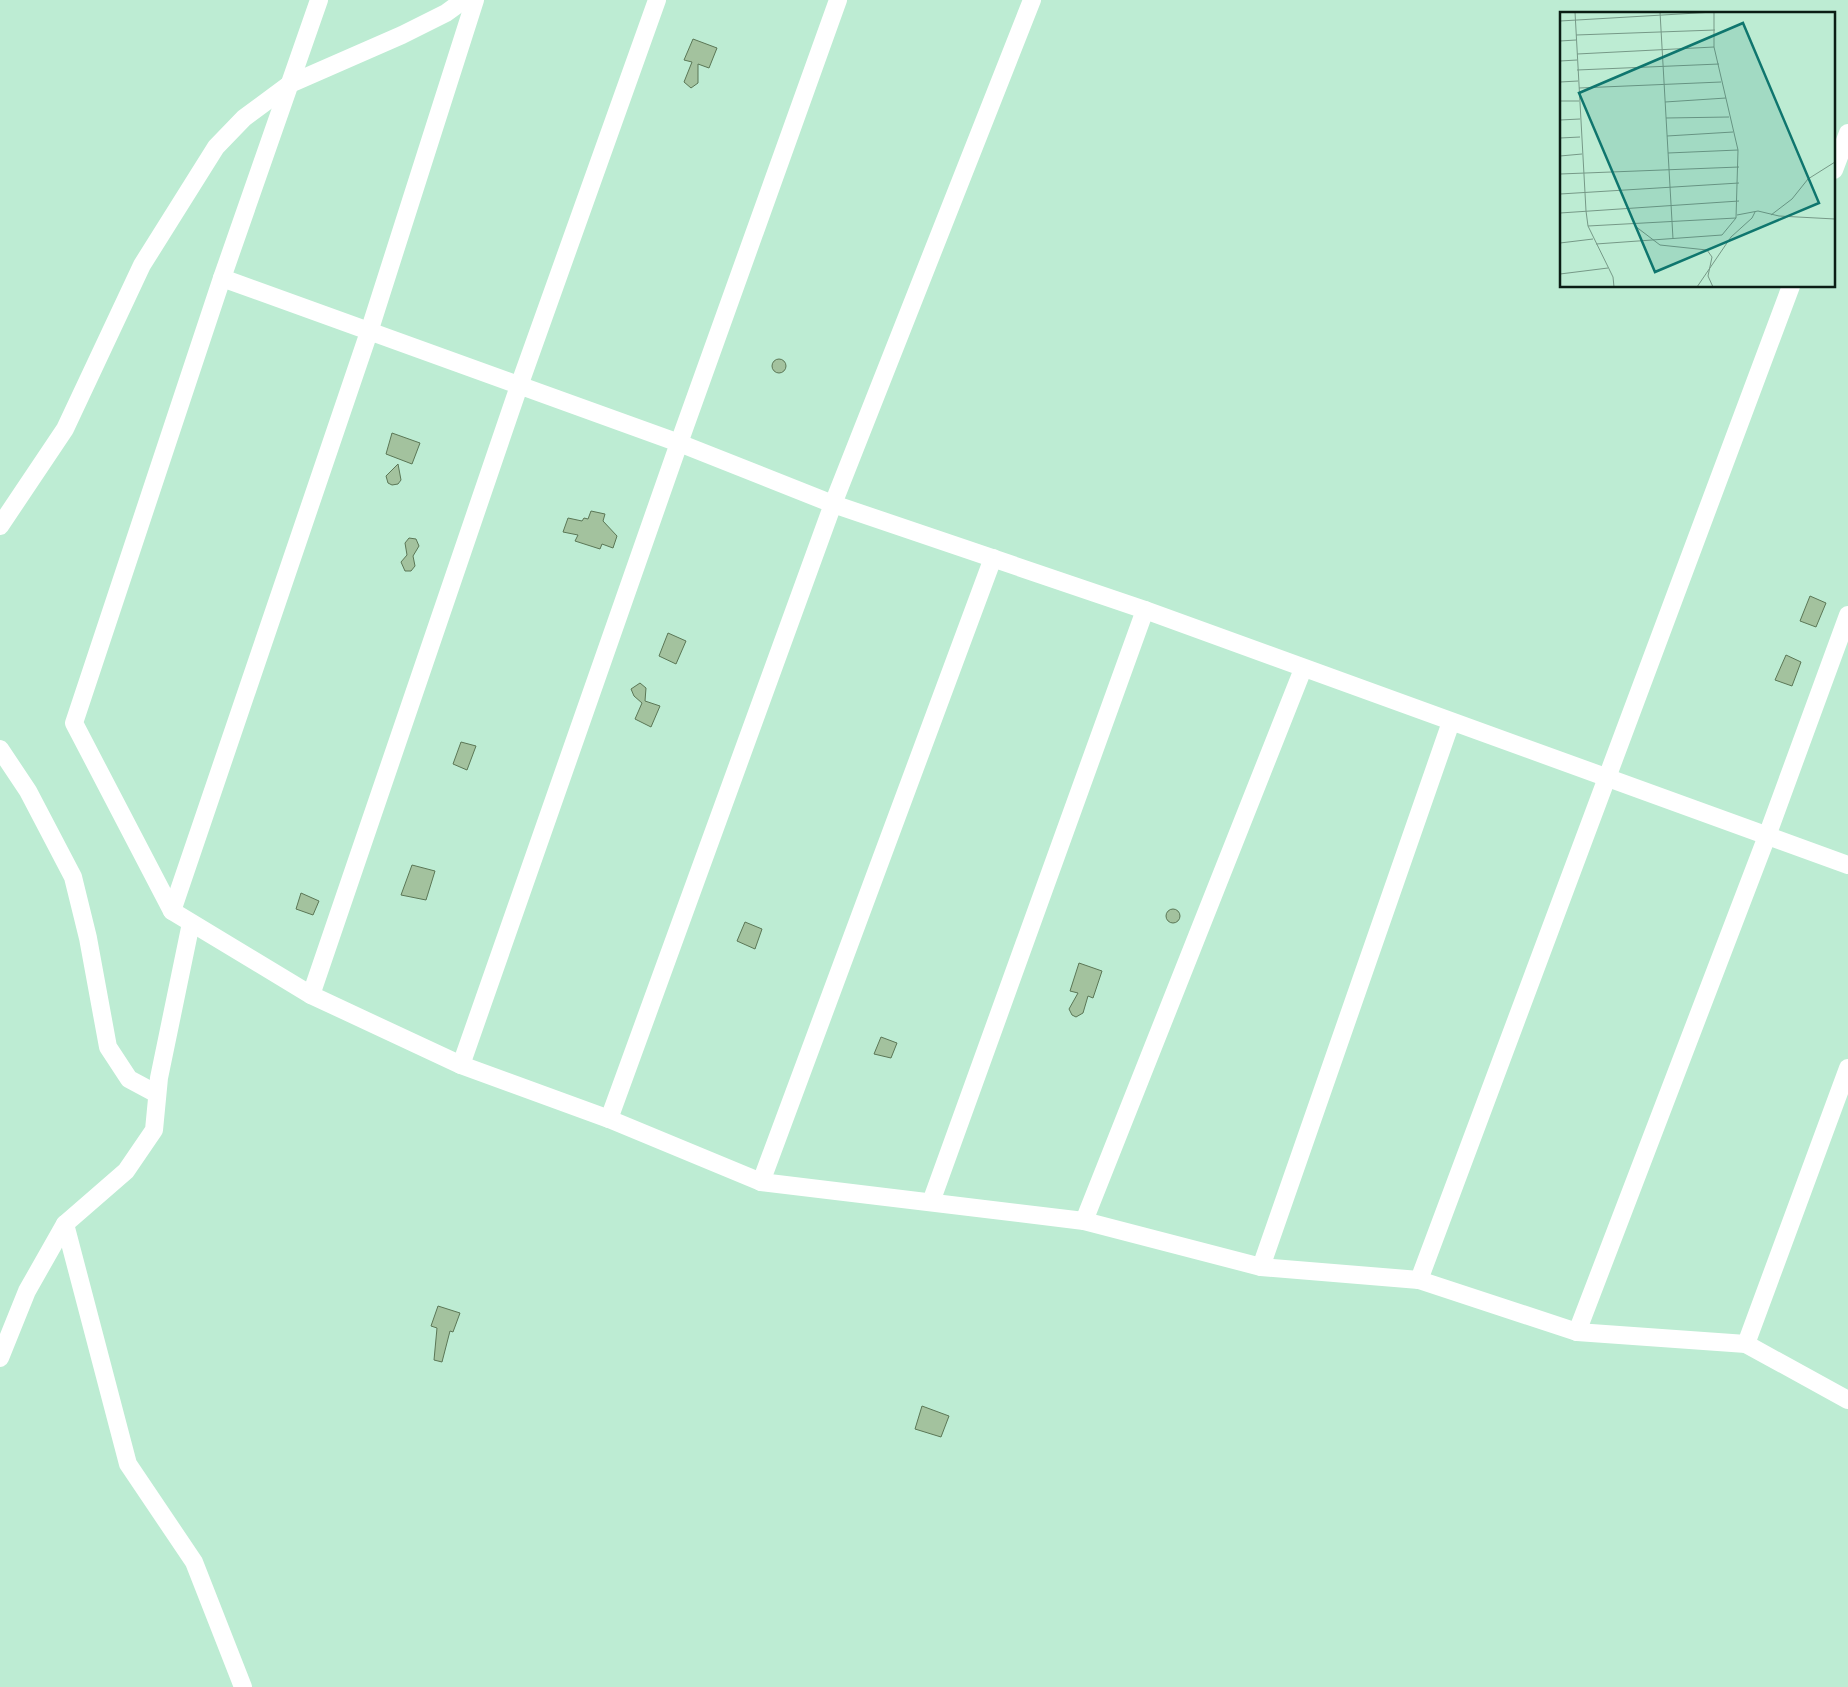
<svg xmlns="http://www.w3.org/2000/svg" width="1848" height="1687" font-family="Arial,sans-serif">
<rect width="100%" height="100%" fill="#bdecd3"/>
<g fill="#a3c29e" stroke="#5b7756">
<polygon points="693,39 717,48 709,68 698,64 698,83 691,88 684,82 692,62 684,60"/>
<circle cx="779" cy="366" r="7"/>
<polygon points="392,433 420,443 412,464 386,454"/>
<polygon points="398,464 401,480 398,484 392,485 388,483 386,476"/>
<polygon points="591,511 605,514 603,521 617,536 613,548 602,544 600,549 575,541 578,535 563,532 568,518 582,521 584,518 588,519"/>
<polygon points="409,538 416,539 419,546 413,556 415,566 411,571 405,571 401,562 407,555 405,543"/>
<polygon points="1810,596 1826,603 1816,627 1800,621"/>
<polygon points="668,633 686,641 676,664 659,656"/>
<polygon points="1786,655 1801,662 1792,686 1775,680"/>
<polygon points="640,683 646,688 645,701 660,706 651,727 635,719 642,703 634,696 631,689"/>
<polygon points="461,742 476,746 467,770 453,764"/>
<polygon points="412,865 435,871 426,900 401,895"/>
<polygon points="301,893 319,901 313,915 296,909"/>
<circle cx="1173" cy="916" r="7"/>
<polygon points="745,922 762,929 755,949 737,941"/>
<polygon points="1079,963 1102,971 1093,998 1088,996 1083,1013 1076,1017 1072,1015 1069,1009 1078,993 1070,991"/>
<polygon points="881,1037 897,1043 891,1058 874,1054"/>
<polygon points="438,1306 460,1313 453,1332 450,1331 442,1362 434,1360 437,1328 431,1326"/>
<polygon points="922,1406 949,1416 941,1437 915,1429"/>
</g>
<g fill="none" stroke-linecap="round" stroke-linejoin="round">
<g stroke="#fff" stroke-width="18">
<polyline points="319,0 222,278 74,723 172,911 311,995 461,1065 609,1119 761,1182 1084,1221 1261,1267 1419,1280 1577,1332 1746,1344 1848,1400"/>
<polyline points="1834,170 1848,133"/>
<polyline points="222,278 679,443 833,504 1145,610 1848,865"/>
<polyline points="0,526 65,429 142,265 216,147 244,118 290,84 402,35 446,13 464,0"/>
<polyline points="0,749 28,791 73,877 88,938 108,1047 129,1079 157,1094"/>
<polyline points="172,911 369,332 475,0"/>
<polyline points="311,995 519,386 657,0"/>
<polyline points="461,1065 679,443 838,0"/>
<polyline points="609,1119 833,504 1032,0"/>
<polyline points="761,1182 993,558"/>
<polyline points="931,1202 1145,610"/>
<polyline points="1084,1221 1303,669"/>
<polyline points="65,1224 128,1464 194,1562 243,1687"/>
<polyline points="1261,1267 1451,722"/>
<polyline points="1419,1280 1791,286"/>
<polyline points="1577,1332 1767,836 1848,615"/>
<polyline points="1746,1344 1848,1068"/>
<polyline points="0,1358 27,1291 65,1224 126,1171 154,1130 159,1078 191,923"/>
</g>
</g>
<g transform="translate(1560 12)">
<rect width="275" height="275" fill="#bdecd3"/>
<path fill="none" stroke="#769987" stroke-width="1" d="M15,0L26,199L28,214L53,265L54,275M100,0L113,227M0,9L154,0M16,23L155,18M0,29L16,28M17,42L154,35M0,49L17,48M17,58L159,52M0,70L18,69M19,76L161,70M0,89H19M105,90L166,86M106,106L169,105M0,108L20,107M107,124L173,120M0,126L20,125M108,141L178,138M0,144L22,142M0,162L179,155M0,182L179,171M0,201L179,189M177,203L198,199L219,204L275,207M211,203L232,187L248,167L275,150M28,214L176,206M75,214L100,233L147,238L152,245L148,264L153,275M0,231L33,227M36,232L162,223L176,206L178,138L154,35V0M0,262L48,256M137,275L171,225L192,206L195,200"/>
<path fill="#0f766e" fill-opacity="0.15" stroke="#0f766e" stroke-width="2.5" d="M183,11L259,191L95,260L19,81Z"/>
<rect width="275" height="275" fill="none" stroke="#0b1d14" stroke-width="2.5"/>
</g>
</svg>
